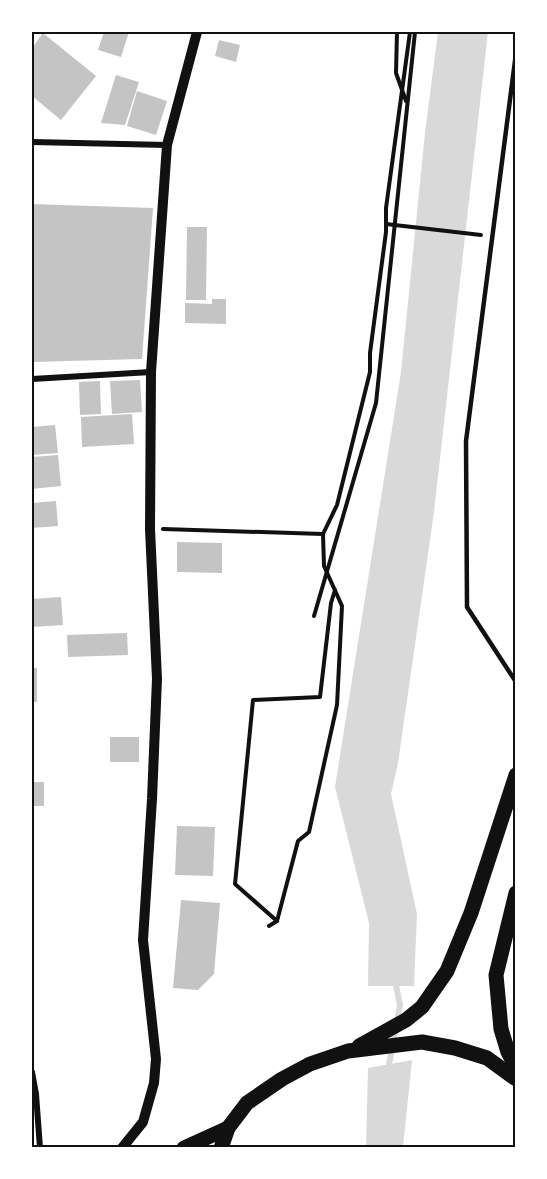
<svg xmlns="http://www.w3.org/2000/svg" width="547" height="1179" font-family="'Fira Sans',sans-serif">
<rect width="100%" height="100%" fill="#fff"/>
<g fill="#d9d9d9">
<polygon points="438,32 488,32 434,512 398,763 391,794 417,914 414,986 368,986 369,923 335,787 401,372 425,133"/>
<polygon points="412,1060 403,1147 366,1147 368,1068"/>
</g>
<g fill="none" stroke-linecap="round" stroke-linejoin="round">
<polyline stroke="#d9d9d9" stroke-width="6" points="388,1070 400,1005 395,980"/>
</g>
<g fill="#c4c4c4">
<polygon points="104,32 129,32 121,57 98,50"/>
<polygon points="43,33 96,76 61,120 32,96 32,48"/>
<polygon points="219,40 240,45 236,62 215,56"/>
<polygon points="116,75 139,82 125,125 101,123"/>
<polygon points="137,91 167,101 156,135 127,126"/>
<polygon points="32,204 153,208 142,359 32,362"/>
<polygon points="187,227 207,227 206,300 186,300"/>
<polygon points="212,299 226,299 226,324 185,323 185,303 212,304"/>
<polygon points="140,380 142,412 112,414 110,381"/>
<polygon points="100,381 101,414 80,415 79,382"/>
<polygon points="132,414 134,444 82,447 81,417"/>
<polygon points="55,425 58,453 32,455 32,427"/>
<polygon points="58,455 61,486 32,489 32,457"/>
<polygon points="56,501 58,526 32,528 32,503"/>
<polygon points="177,542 222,543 222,573 177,572"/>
<polygon points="61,597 63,625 32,627 32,599"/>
<polygon points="127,633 128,655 68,657 67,635"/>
<rect x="32" y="668" width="5" height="34"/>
<rect x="110" y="737" width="29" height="25"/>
<rect x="32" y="782" width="12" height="24"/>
<polygon points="177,826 215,827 213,876 175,875"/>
<polygon points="181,900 220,903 214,974 198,990 173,988"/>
</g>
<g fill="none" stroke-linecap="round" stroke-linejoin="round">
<g stroke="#111" stroke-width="4">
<polyline points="397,32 396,73 406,101"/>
<polyline points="386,224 481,235"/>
<polyline points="163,529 323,534 324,566 342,606 337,705 309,832 298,841 277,921 269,926"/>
<polyline points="323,534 337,505 370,372 370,353 386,232 386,208 410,32"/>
<polyline points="314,616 376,403 415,32"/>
<polyline points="277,921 235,884 253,700 320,697 331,603 335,590"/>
</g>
<polyline stroke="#111" stroke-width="4.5" points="516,53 466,441 467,607 516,682"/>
<g stroke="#111" stroke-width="6">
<polyline points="32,142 167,145"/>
<polyline points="32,379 151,372"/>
<polyline points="32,1072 36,1094 40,1148"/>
</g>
<polyline stroke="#111" stroke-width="10" points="122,1148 143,1122 154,1083 156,1059 143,940 152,799 157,679 150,529 151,372 167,145 197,32"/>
<g stroke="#111" stroke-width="15">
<polyline points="516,893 496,975 501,1029 508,1052 516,1067"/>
<polyline points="359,1046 406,1020 422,1007 447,971 471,913 516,775"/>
<polyline points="184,1148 228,1128"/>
<polyline points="221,1148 228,1128 247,1103 282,1079 310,1064 348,1051 422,1042 455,1048 487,1058 516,1079"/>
</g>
</g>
<rect width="547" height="1179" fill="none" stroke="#ffffff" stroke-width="66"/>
<rect x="33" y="33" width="481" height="1113" fill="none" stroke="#111" stroke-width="2"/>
</svg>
